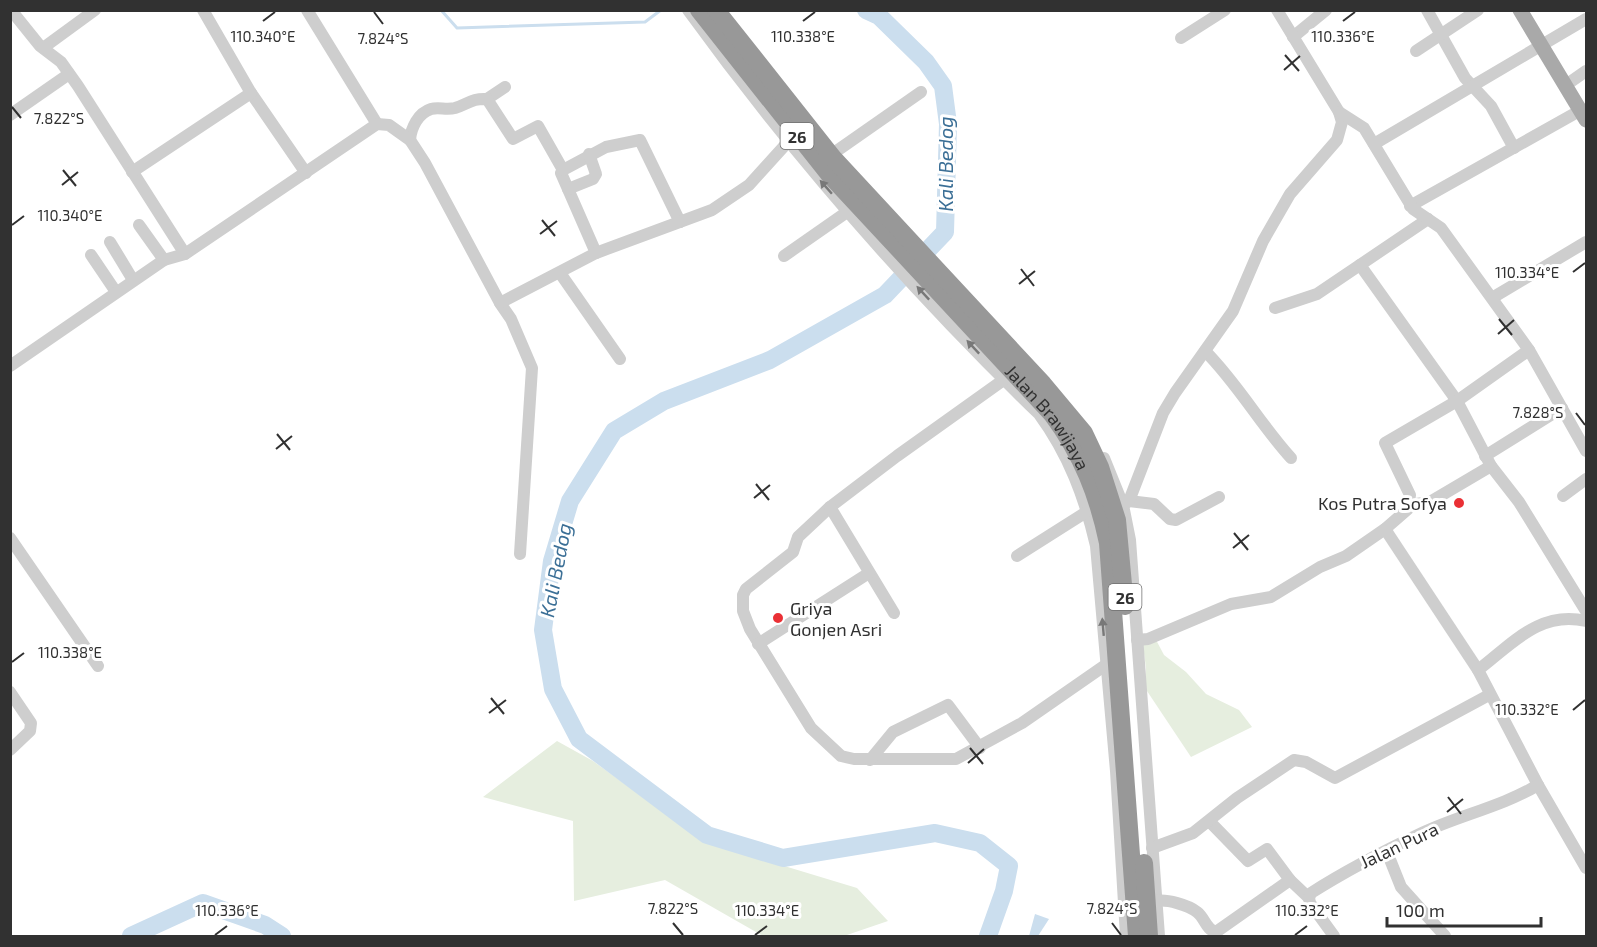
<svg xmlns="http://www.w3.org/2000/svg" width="1597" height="947" font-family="'Exo 2',sans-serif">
<rect width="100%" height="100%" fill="#fff"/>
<g fill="#e6eedf">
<polygon points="1155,638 1164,655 1186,672 1206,694 1239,710 1252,727 1191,757 1145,688 1146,668 1143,645"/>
<polygon points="557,741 593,761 705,842 857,888 888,921 844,936 763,936 665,880 574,901 573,821 483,797"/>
</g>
<polygon fill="#cbdeee" points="1035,914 1049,919 1038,936 1029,936"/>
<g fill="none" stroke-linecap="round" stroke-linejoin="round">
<polyline stroke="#cbdeee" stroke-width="3" points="441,10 457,28 645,22 661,10"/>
<g stroke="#cbdeee" stroke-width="18">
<polyline points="866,10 879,16 926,62 943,86 948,124 945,232 885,295 770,360 664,401 614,431 570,501 552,561 543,630 553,689 579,739 707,835 783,858 935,833 980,843 1009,866 1004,891 988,936"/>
<polyline points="131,936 203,903 265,925 282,936"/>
</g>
<g stroke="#cecece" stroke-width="12">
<polyline points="11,10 40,46 61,62 78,86 185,254"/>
<polyline points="203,10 251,93 306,173"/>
<polyline points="307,10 377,124"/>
<path d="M688,10C793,155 911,290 1039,414C1069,455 1085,498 1096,546L1116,771L1126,936"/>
<polyline points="1427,10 1465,78 1491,106 1514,148"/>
<polyline points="1293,37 1326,10"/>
<polyline points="1181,38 1225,10"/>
<polyline points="43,48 95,10"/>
<polyline points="1416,51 1478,10"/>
<polyline points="1566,85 1586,71"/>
<polyline points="487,99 505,87"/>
<polyline points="10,115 69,74"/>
<path d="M410,140C411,128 418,113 431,109C438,107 447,110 455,108C468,104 472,98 487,99L513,139L538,126L563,170L561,173L596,253"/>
<polyline points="1374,144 1586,19"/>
<polyline points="838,150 921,92"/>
<polyline points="563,170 606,147 640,140 680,222"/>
<polyline points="132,172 251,93"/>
<polyline points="568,189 593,179 596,174 589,154"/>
<polyline points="1410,206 1581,110"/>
<polyline points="139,225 164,260"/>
<polyline points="110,242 133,280"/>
<polyline points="91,255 116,292"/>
<polyline points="784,256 847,212"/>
<polyline points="1360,265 1457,401 1491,466 1430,502 1409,505"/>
<polyline points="560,273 620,359"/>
<polyline points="1492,298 1586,242"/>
<polyline points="500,303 511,319 532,368 520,554"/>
<polyline points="1275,308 1317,294 1428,219"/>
<polyline points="1529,350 1586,451"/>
<path d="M1205,351C1238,384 1260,424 1291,458"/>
<polyline points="10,366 164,260 185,254 377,124 389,125 410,140 425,163 500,303 596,253 712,210 749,185 787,143"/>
<polyline points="1009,376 897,456 830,507 798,537 793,552 746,589 743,595 743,611 750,629 811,728 841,756 854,759 956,759 1022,723 1107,664"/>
<polyline points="1485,456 1562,408"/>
<polyline points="1104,458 1123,505 1130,540 1159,936"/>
<polyline points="1491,466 1519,502 1586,611"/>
<polyline points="1563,496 1586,479"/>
<polyline points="1129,501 1154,504 1170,519 1176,520 1219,497"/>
<polyline points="1123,505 1129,501 1163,413 1175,393 1233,311 1263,241 1290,194 1337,140 1342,122 1339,112 1277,10"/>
<polyline points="830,507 894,613"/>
<polyline points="1385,529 1478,670"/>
<polyline points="10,538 98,666"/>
<polyline points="1017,556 1088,511"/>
<path d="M1586,621C1540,610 1512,644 1478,670L1538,785L1586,868"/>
<polyline points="1137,640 1148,639 1231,604 1271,597 1320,567 1346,556 1385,529 1408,509 1410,495 1385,443 1457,401 1529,350 1441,228 1413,209 1364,128 1339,112"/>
<polyline points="758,644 869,573"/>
<polyline points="10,692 31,723 30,731 10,750"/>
<polyline points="870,760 893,732 948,705 980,748"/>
<polyline points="1210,822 1248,861 1267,849 1290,880 1309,898"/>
<polyline points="1152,848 1193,833 1237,798 1294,760 1306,762 1335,778 1489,695"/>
<polyline points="1387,852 1401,887 1445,936"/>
<path d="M1156,901C1167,899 1188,905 1197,912C1205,918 1206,930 1216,932L1290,880"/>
<path d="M1334,936L1310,903L1309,898L1311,893C1347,870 1384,851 1422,833C1460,815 1501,807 1538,785"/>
</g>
<polyline stroke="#a9a9a9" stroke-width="15" points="1520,10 1586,120"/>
<g stroke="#989898" stroke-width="18">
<path id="s1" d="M699,10L828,173L1052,414C1082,454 1098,495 1108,543L1137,936"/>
<polyline points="716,10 834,159 1043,384 1084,433 1100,467 1117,520 1125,606"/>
<polyline points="1144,863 1149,936"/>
</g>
</g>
<defs><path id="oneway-solid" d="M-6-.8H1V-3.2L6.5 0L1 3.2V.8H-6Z" transform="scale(1.5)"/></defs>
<g fill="#787878">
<use href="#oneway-solid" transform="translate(826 187) rotate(-131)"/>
<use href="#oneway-solid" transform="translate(923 293) rotate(-133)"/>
<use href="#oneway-solid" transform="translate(973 347) rotate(-133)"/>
<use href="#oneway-solid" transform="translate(1103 627) rotate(-95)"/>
</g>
<path fill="none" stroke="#313131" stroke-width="2" d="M374,12L383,24M263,21L275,12M803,21L815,12M1343,21L1355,12M1285,55L1299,71M1284,70L1300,56M12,107L21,118M63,170L76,186M62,185L78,172M542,220L555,236M12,225L24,216M540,234L557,221M1021,269L1034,286M1573,272L1585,263M1019,284L1035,271M1499,319L1512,335M1498,334L1514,320M1576,413L1585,425M277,434L290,450M276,449L292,436M756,484L769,500M754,498L770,485M1234,533L1248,550M1233,548L1249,535M12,662L24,653M491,698L504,714M1573,710L1585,700M489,713L506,700M970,748L983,764M968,763L984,749M1448,797L1461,814M1447,812L1463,799M673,923L683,935M1112,923L1121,935M215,935L227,926M755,935L767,926M1295,935L1307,926"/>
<g fill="#ea3035" stroke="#fff" stroke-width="2">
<circle cx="1459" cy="503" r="6"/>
<circle cx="778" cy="618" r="6"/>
</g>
<g text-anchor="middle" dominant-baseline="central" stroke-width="6" stroke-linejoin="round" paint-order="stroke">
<g fill="#fff" stroke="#6f6f6f" stroke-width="1.5">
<rect x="780.5" y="123" width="33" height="26" rx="4.5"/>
<rect x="1108.5" y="584" width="33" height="26" rx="4.5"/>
</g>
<g font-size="16" font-weight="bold" fill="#313131">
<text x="797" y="136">26</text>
<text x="1125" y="597">26</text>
</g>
<g font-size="18" fill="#313131" stroke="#fff">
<text stroke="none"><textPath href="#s1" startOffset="537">Jalan Brawijaya</textPath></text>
<text transform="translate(1399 845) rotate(-25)">Jalan Pura</text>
</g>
<g font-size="18" fill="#313131" stroke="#fff" text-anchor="end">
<text x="1447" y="503">Kos Putra Sofya</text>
<text x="790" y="608" text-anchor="start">Griya<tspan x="790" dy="21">Gonjen Asri</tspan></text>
</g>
<g font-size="20" font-style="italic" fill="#3b6f96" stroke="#fff">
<text transform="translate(945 164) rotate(-90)">Kali Bedog</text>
<text transform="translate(555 570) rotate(-79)">Kali Bedog</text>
</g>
</g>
<g font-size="15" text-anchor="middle" fill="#313131" stroke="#fff" stroke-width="6" stroke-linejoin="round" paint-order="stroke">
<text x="263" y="42">110.340°E</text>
<text x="803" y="42">110.338°E</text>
<text x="1343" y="42">110.336°E</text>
<text x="383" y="44">7.824°S</text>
<text x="59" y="124">7.822°S</text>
<text x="70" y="221">110.340°E</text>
<text x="1527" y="278">110.334°E</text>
<text x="1538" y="418">7.828°S</text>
<text x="70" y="658">110.338°E</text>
<text x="1527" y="715">110.332°E</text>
<text x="673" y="914">7.822°S</text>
<text x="1112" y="914">7.824°S</text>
<text x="227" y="916">110.336°E</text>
<text x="767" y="916">110.334°E</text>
<text x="1307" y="916">110.332°E</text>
</g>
<rect width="1597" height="947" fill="none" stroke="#313131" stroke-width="24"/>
<path d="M1387 917v9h154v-9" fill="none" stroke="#313131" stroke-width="3"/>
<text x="1396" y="917" font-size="18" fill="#313131" stroke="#ffffff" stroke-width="4.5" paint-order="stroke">100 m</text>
</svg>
